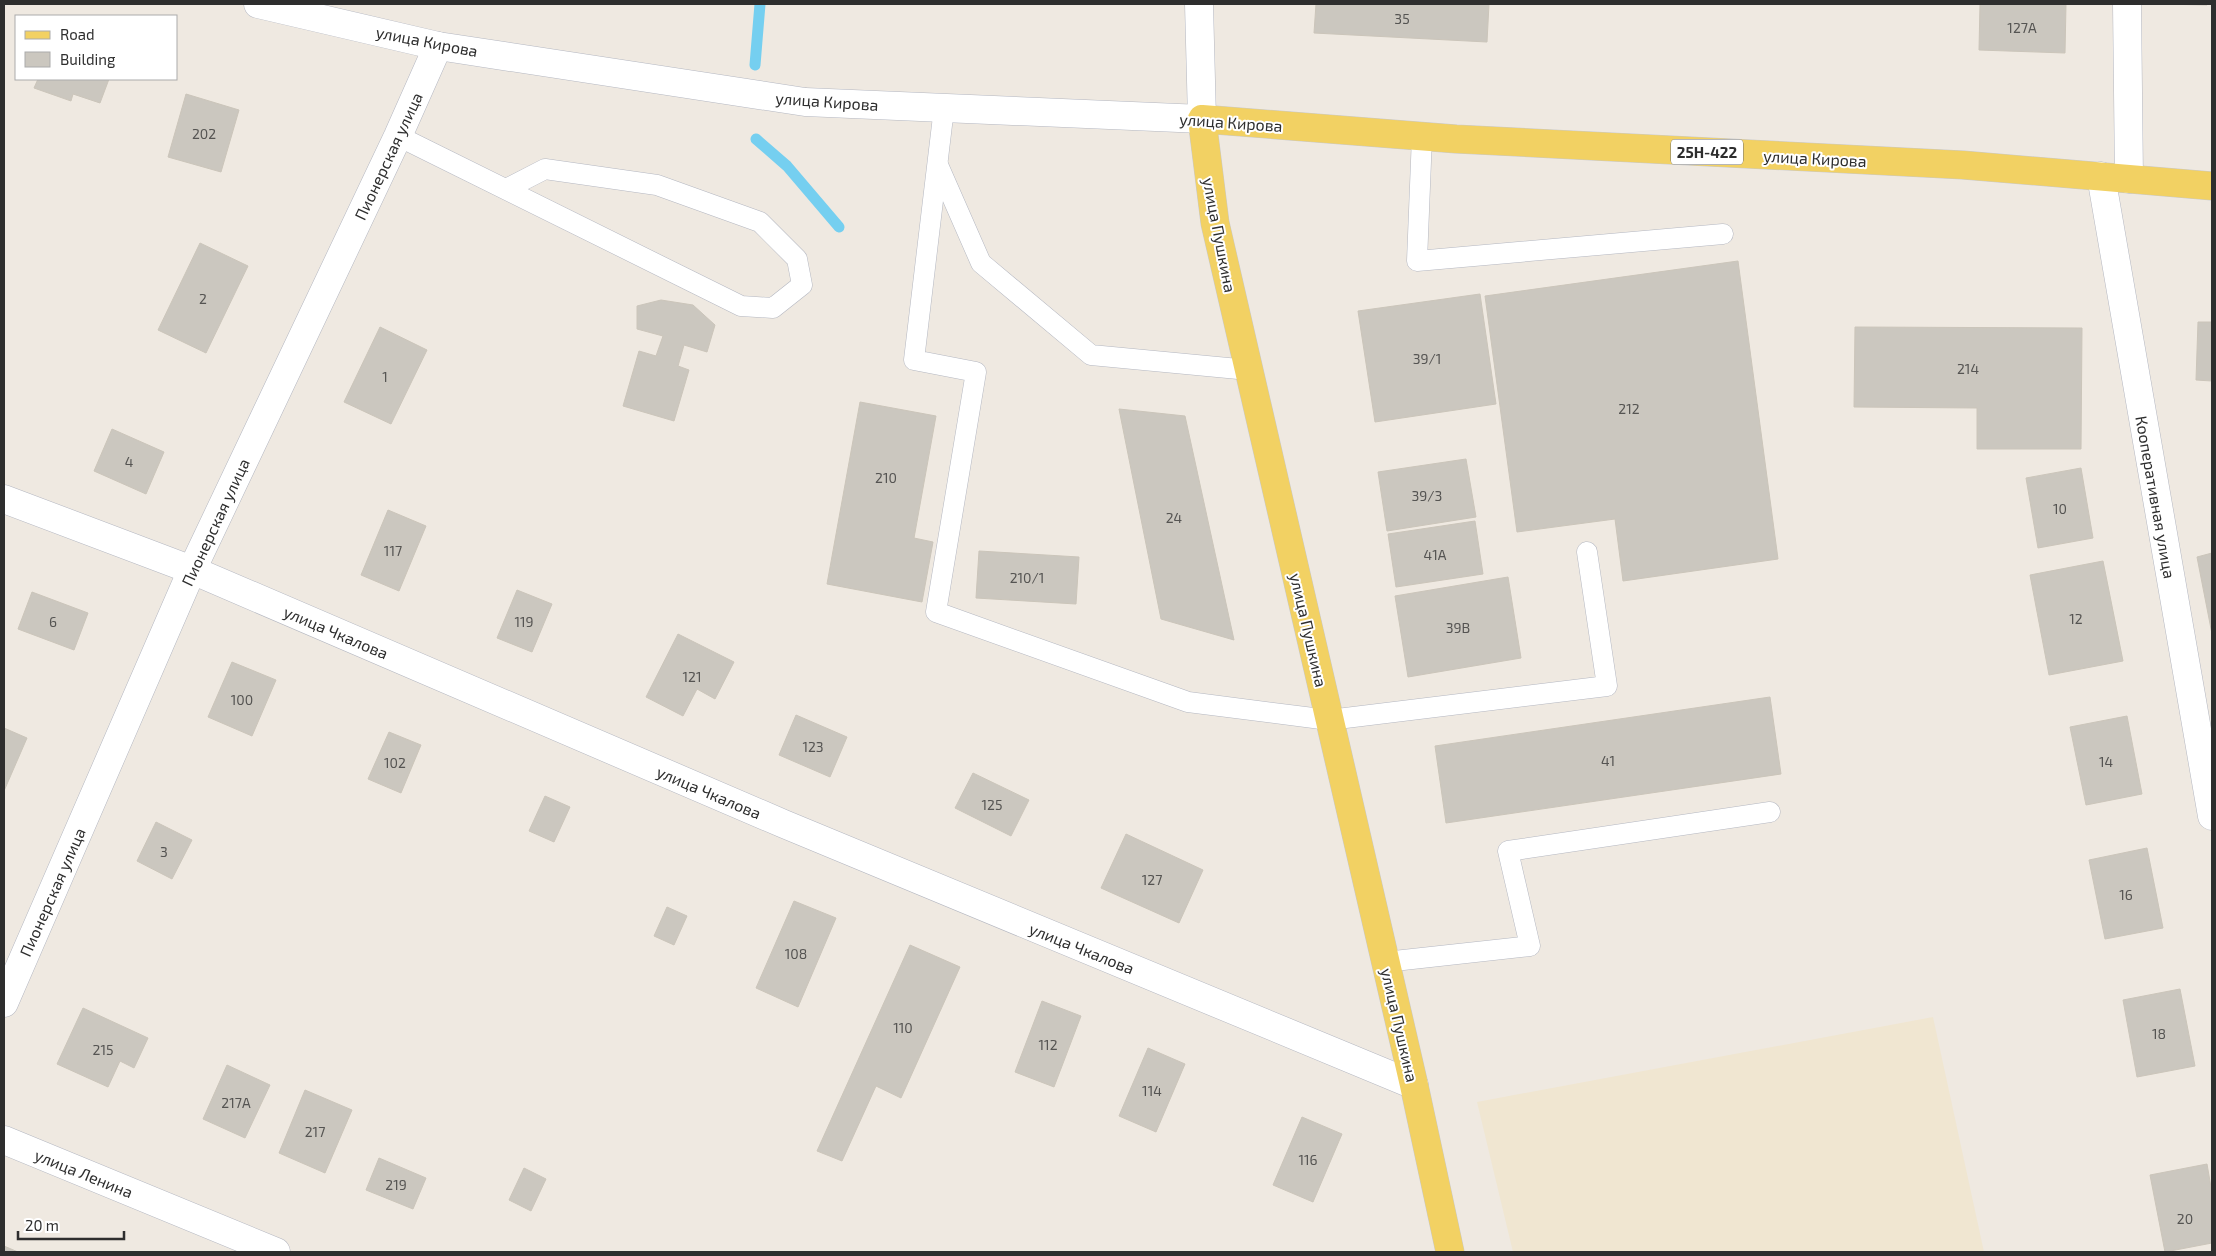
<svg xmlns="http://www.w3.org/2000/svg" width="2216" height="1256" font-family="'Exo 2',sans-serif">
<rect width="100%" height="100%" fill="#efe9e1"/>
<polygon fill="#f0e6d1" points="1933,1017 1984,1252 1513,1252 1477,1102"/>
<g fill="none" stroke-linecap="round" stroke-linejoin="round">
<g stroke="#75cff0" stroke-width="11">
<polyline points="755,65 760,4"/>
<polyline points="756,139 787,166 839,227"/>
</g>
</g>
<g fill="#cbc7bf" stroke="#cbc5ba">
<polygon points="1316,4 1489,4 1487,42 1314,33"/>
<polygon points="1980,4 2066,4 2065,53 1979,50"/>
<polygon points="2161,4 2207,4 2207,5"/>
<polygon points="38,79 109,79 100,103 73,94 71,101 34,88"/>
<polygon points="186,94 239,110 221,172 168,157"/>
<polygon points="200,243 248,266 206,353 158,330"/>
<polygon points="1738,261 1778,559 1623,581 1615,519 1517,532 1485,296"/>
<polygon points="1480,294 1496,404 1375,422 1358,311"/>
<polygon points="661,300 693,305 715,325 707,352 684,345 678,366 689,370 674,421 623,406 639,351 656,356 663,336 637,329 637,306"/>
<polygon points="2198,322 2212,322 2212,381 2196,380"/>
<polygon points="380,327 427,350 391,424 344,402"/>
<polygon points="1855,327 2082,328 2081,449 1977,449 1977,408 1854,407"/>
<polygon points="860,402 936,416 914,538 933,542 922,602 827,584"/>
<polygon points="1119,409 1185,416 1234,640 1161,619"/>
<polygon points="112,429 164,452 146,494 94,471"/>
<polygon points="1466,459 1476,517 1387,531 1378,472"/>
<polygon points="2081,468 2093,538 2038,548 2026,478"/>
<polygon points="388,510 426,526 399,591 361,575"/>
<polygon points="1475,521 1483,574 1396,587 1388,534"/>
<polygon points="979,551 1079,557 1076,604 976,598"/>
<polygon points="2212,553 2212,634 2197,557"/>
<polygon points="2103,561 2123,661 2049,675 2030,575"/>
<polygon points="1508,577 1521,658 1408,677 1395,596"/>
<polygon points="517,590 552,604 532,652 497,638"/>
<polygon points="32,592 88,613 74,650 18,629"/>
<polygon points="678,634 734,662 715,699 697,689 683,716 646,697"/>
<polygon points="232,662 276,680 252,736 208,717"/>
<polygon points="1770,697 1781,774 1446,823 1435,746"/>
<polygon points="796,715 847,737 830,777 779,755"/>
<polygon points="2127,716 2142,794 2086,805 2070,727"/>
<polygon points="4,728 27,738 4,791"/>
<polygon points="389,732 421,745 401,793 368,779"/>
<polygon points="973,773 1029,800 1011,836 955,808"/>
<polygon points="545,796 570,807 554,842 529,831"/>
<polygon points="156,822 192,840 172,879 137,861"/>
<polygon points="1126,834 1203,870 1179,923 1101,888"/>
<polygon points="2147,848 2163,928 2105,939 2089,860"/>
<polygon points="794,901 836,918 798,1007 756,988"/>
<polygon points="667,907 687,916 674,945 654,936"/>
<polygon points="910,945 960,967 901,1098 876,1086 842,1161 817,1151"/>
<polygon points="2180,989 2195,1066 2137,1077 2123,1000"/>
<polygon points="1042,1001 1081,1016 1054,1087 1015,1072"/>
<polygon points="83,1008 148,1038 134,1068 120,1061 108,1087 57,1064"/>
<polygon points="1148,1048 1185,1064 1156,1132 1119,1116"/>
<polygon points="227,1065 270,1085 245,1138 203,1119"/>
<polygon points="305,1090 352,1110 325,1173 279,1153"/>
<polygon points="1302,1117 1342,1134 1313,1202 1273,1185"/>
<polygon points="379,1158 426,1178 413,1209 366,1190"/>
<polygon points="2207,1164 2212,1193 2212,1243 2165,1252 2150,1175"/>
<polygon points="524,1168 546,1179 531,1211 509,1200"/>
<polygon points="4,1246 18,1252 4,1252"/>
</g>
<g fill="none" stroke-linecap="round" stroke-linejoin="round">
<defs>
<g id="lane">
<polyline points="944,108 914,360 976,372 936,612 1188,702 1329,720 1607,686 1587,552"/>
<polyline points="398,136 741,306 773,308 802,285 797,259 760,222 657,185 545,169 506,189"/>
<polyline points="1422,136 1417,261 1723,234"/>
<polyline points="938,165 981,263 1091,355 1249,370"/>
<polyline points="1385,962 1530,946 1508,851 1770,812"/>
</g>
<g id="street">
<polyline points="258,4 438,46 805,102 1202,119"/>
<polyline points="2127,4 2129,179"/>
<polyline points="2101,176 2212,816"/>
<polyline points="4,499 192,570 784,824 1414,1085"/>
<polyline points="4,1003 192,570 398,136 438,46"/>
</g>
<g id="secondary">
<polyline points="1199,4 1202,119"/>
<polyline points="4,1140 276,1252"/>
</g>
<polyline id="primary" points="1450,1252 1414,1085 1215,223 1202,119 1456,139 1963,165 2212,186"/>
</defs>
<use href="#lane" stroke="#b4b7c1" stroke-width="21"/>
<use href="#street" stroke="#b4b7c1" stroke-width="29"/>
<use href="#secondary" stroke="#b4b7c1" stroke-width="29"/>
<use href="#primary" stroke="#c9c9c9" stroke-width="29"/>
<use href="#lane" stroke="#fff" stroke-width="20"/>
<use href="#street" stroke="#fff" stroke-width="28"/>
<use href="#secondary" stroke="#fff" stroke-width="28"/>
<use href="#primary" stroke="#f2d163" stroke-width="28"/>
</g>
<g text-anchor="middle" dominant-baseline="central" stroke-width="4" stroke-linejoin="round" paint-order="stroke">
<g font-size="14" fill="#555452">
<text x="1402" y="18">35</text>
<text x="2022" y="27">127А</text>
<text x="204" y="133">202</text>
<text x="203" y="298">2</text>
<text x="1427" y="358">39/1</text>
<text x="1968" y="368">214</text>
<text x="385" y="376">1</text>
<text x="1629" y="408">212</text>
<text x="129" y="461">4</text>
<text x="886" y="477">210</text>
<text x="1427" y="495">39/3</text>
<text x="2060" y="508">10</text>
<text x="1174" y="517">24</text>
<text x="393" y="550">117</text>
<text x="1435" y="554">41А</text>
<text x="1027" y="577">210/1</text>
<text x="2076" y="618">12</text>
<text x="53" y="621">6</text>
<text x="524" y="621">119</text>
<text x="1458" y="627">39В</text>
<text x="692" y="676">121</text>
<text x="242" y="699">100</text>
<text x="813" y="746">123</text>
<text x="1608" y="760">41</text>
<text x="2106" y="761">14</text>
<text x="395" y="762">102</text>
<text x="992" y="804">125</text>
<text x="164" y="851">3</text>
<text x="1152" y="879">127</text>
<text x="2126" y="894">16</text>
<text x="796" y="953">108</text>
<text x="903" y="1027">110</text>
<text x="2159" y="1033">18</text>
<text x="1048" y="1044">112</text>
<text x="103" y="1049">215</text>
<text x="1152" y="1090">114</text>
<text x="236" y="1102">217А</text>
<text x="315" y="1131">217</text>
<text x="1308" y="1159">116</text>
<text x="396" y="1184">219</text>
<text x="2185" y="1218">20</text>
</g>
<rect fill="#fff" stroke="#6d6d6d" stroke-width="1" x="1671" y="139.5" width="72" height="25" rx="4"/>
<g font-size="15" font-weight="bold" fill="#2e2e2e">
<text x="1707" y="152">25Н-422</text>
</g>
<g font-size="16" fill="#2e2e2e" stroke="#fff">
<text transform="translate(427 41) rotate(11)">улица Кирова</text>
<text transform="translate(827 101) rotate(4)">улица Кирова</text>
<text transform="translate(1231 122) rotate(4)">улица Кирова</text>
<text transform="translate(388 156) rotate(-65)">Пионерская улица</text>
<text transform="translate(1815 158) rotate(3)">улица Кирова</text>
<text transform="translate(1220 235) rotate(79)">улица Пушкина</text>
<text transform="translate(2156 497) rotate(80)">Кооперативная улица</text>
<text transform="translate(215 522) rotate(-65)">Пионерская улица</text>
<text transform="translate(1309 630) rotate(77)">улица Пушкина</text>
<text transform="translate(336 632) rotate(23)">улица Чкалова</text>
<text transform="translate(709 792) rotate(23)">улица Чкалова</text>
<text transform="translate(52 892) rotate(-66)">Пионерская улица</text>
<text transform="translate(1082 948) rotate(22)">улица Чкалова</text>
<text transform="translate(1400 1025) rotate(77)">улица Пушкина</text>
<text transform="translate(84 1173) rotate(22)">улица Ленина</text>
</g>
</g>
<rect width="2216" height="1256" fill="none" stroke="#2e2e2e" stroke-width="10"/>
<rect x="15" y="15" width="162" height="65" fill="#ffffff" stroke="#ababab"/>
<rect x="25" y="31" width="25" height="8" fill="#f2d163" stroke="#ababab"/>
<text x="60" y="40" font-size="15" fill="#2e2e2e">Road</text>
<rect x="25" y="52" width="25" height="15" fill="#cbc7bf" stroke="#ababab"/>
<text x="60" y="65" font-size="15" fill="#2e2e2e">Building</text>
<path d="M18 1231v8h106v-8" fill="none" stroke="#2e2e2e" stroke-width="2.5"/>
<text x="25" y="1231" font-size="15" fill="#2e2e2e" stroke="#ffffff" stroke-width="4" paint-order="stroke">20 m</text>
</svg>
